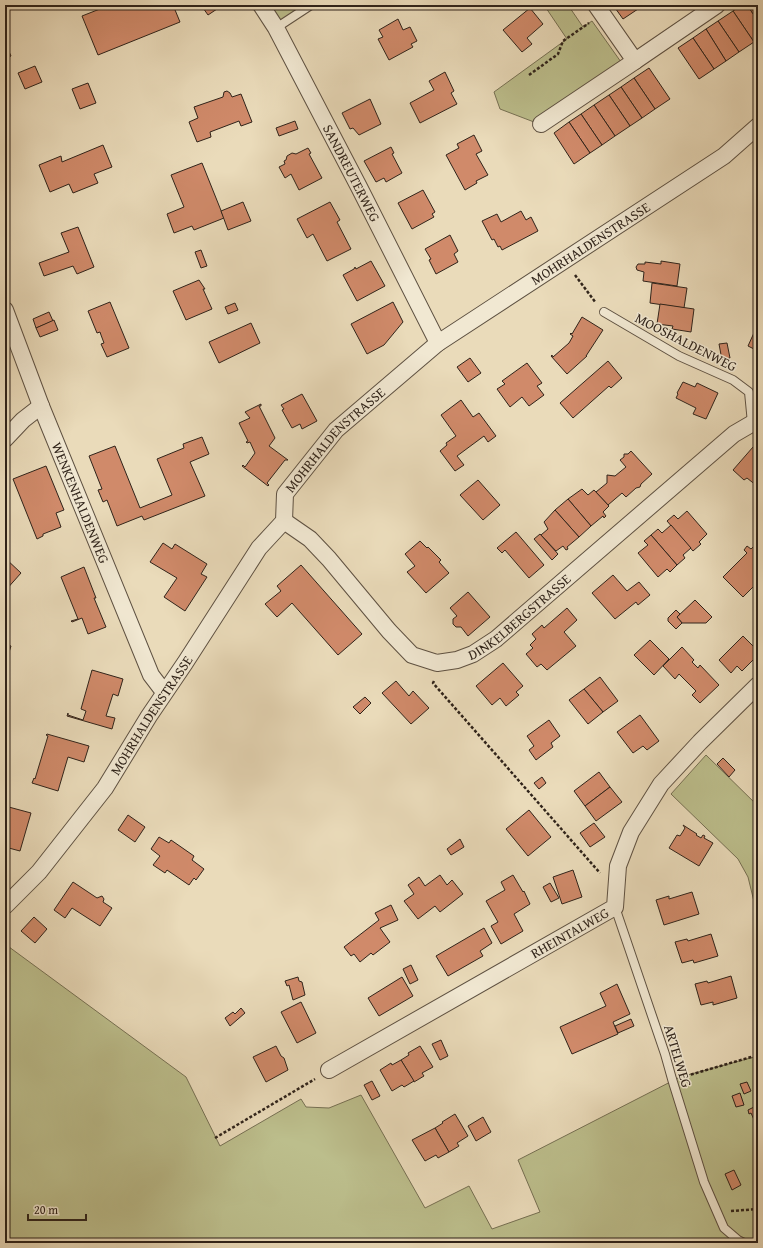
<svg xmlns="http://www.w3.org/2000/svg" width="763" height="1248" font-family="'Gentium Book Plus',serif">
<rect width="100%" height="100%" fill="#eadbba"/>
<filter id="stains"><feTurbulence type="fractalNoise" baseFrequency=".005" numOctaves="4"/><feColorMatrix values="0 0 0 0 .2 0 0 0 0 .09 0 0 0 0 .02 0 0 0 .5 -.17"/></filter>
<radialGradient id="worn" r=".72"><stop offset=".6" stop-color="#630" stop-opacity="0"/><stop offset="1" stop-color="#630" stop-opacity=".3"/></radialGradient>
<g fill="#bcbe8c" stroke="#767053">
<polygon points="261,5 311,5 276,28"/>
<polygon points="544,5 568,5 583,27 592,21 621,62 534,122 500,109 494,92 567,39"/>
<polygon points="706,755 758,806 758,918 748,877 738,859 671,794"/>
<polygon points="5,944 186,1077 220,1146 301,1099 306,1107 329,1108 361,1095 425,1208 469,1186 492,1229 540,1212 518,1160 680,1077 758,1056 758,1243 5,1243"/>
</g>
<g fill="#d08a6a" stroke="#2f231a">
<polygon points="110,5 173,5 180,22 98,55 82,16"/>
<polygon points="201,5 223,5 208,15"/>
<polygon points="613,5 636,5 638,9 623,19"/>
<polygon points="636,5 644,5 638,9"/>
<polygon points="742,5 747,5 758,21 758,39 754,42 733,11"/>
<polygon points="747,5 758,5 758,21"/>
<polygon points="530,8 543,24 527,38 532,44 522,52 503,30"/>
<polygon points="733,11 754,42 739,52 718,21"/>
<polygon points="398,19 403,30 410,27 417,41 411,44 413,47 389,60 378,39 383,37 379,30"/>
<polygon points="718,21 739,52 726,61 706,29"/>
<polygon points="706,29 726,61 714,69 693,38"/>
<polygon points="693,38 714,69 699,79 678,48"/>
<polygon points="5,43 11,56 5,59"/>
<polygon points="35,66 42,82 25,89 18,73"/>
<polygon points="649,68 670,99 655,109 634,78"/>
<polygon points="445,72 454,91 451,93 457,104 420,123 410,103 434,90 429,81"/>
<polygon points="634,78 655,109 642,118 621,87"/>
<polygon points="88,83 96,103 80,109 72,89"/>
<polygon points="621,87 642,118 630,126 609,95"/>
<polygon points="227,91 230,93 232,97 241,94 252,122 241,126 239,121 210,132 211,137 197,142 189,122 198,118 194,107 223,97 224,92"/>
<polygon points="609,95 630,126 615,136 594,105"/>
<polygon points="370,99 381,124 359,135 353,128 350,129 342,113"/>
<polygon points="594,105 615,136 602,145 581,114"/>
<polygon points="581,114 602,145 590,153 569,122"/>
<polygon points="295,121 298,129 279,136 276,128"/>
<polygon points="569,122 590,153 574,164 554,133"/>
<polygon points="474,135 482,151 476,154 488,175 476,181 477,183 465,190 446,155 459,148 457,144"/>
<polygon points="103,145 112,167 94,174 98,183 73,193 69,184 50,192 39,165 61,156 62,162"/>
<polygon points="391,147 394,153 392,154 402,173 386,182 384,178 376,182 364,161"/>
<polygon points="308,148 311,153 309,154 322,178 299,190 291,174 285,178 279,167 285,164 284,161 286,160 287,156 292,153 296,154"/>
<polygon points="202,163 224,218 194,230 192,226 174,233 167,214 184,207 171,175"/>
<polygon points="423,190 435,212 432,214 434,217 412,229 398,203"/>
<polygon points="5,200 9,209 5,211"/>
<polygon points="243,202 251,221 228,230 221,211"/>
<polygon points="330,202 340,220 337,222 351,249 327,261 313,234 307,238 297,219"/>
<polygon points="521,211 526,220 531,217 538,231 502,250 500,246 498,247 494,239 492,240 482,221 497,214 501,222"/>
<polygon points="78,227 94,267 77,274 73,266 44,276 39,263 69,252 61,233"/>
<polygon points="450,235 458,251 454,254 458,262 436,274 429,260 431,259 425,249"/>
<polygon points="201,250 207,266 201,268 195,252"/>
<polygon points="371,261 385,286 357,301 343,275 354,269 355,267 356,269"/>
<polygon points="661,261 680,264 677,286 643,281 644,272 637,270 636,267 638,264 645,264 645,262 661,264"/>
<polygon points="199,280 205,289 203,289 212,309 186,320 173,291"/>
<polygon points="652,283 687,288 684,308 650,303"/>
<polygon points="110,302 129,348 107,357 101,344 104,343 101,335 100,332 97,333 88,311"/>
<polygon points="393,302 403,322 384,345 367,354 351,324"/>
<polygon points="235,303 238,310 228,314 225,307"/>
<polygon points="660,304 694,309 691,332 672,329 673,326 657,324"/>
<polygon points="49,312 53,321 36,328 33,319"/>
<polygon points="582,317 603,330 586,356 587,356 567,374 551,356 552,355 553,357 569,343 573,336 570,334 571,333 572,334"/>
<polygon points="54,320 58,330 40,337 36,328"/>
<polygon points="251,323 260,343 219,363 209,342"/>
<polygon points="758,324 758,351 748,346"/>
<polygon points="727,343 730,358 722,360 719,344"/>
<polygon points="470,358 481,373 468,382 457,367"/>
<polygon points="608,361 622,378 611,388 609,386 573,418 560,403"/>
<polygon points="527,363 542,383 537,386 544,395 529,406 522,397 510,407 497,389 505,384 502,381"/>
<polygon points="683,382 695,387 697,383 718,393 706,419 693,414 696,408 676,398 678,394 677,393"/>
<polygon points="5,384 9,384 5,404"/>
<polygon points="302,394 317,421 302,429 300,424 292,428 282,410 284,409 281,405"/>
<polygon points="461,400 473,417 479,413 496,436 488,442 484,436 457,456 464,465 455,471 440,451 447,445 446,443 456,436 441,415"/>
<polygon points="261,404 261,406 259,406 275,438 269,446 288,460 285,460 267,483 269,485 268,486 242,466 243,465 245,467 255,453 250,442 247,443 246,442 248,441 239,423 250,418 245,412"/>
<polygon points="202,437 209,454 190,462 205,496 144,520 142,516 117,526 107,500 103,502 98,490 102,489 89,456 115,446 140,508 172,495 157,459 184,448 183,444"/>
<polygon points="753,447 758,451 758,485 757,486 747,478 744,480 733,470"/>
<polygon points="631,451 652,474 641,484 640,487 636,488 626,497 622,493 608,505 596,492 607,483 607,475 615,476 626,467 620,460 624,457 624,454 628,454"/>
<polygon points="46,466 64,510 56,513 61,527 43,534 43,536 37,539 13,479"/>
<polygon points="478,480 500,505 483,520 460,495"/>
<polygon points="582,489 588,495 594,490 609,506 603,512 606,516 604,518 603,516 591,526 568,499"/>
<polygon points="568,499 591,526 579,537 555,510"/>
<polygon points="555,510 579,537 567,547 568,549 566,550 563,546 556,551 541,535 548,529 544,522"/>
<polygon points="687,511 707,534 699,542 701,544 693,551 667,521 674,515 678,519"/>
<polygon points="671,525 691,548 683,555 685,558 677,565 651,535 658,529 662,533"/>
<polygon points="516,532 544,565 529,578 505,550 502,553 497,548"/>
<polygon points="540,534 558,554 552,560 534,539"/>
<polygon points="651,535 677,565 670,572 667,569 658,577 638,553 648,545 644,541"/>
<polygon points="420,541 427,548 428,547 441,560 439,562 449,573 426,593 407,572 415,566 405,554"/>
<polygon points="758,542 758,574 757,575 758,577 754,581 756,584 743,597 723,577 747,553 744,550 747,546 751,549"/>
<polygon points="163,543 172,549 175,544 207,564 201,574 207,577 185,611 164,597 177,578 150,562"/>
<polygon points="5,558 21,573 5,591"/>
<polygon points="301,565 362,634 338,655 292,603 277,617 265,604 281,591 277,586"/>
<polygon points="84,567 96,598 94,598 106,627 88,634 82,618 72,622 71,621 78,619 61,577"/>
<polygon points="613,575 627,591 639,582 650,595 638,605 636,602 615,619 592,593"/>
<polygon points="468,592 490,617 468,636 461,627 456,627 453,624 453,619 457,616 450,608"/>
<polygon points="695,600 712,617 706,623 682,623 677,617"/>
<polygon points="567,608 577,620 564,632 576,646 547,670 541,664 537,667 526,654 533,648 530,645 536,639 532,634 542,625 544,628"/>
<polygon points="676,610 680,614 677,617 682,623 676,629 668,621 668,618"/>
<polygon points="743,636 758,651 758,655 742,671 737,666 731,673 719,660"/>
<polygon points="650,640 669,659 654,675 634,655"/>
<polygon points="5,644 11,646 5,665"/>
<polygon points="682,647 694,660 692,662 698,668 700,665 719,685 700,703 692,695 696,691 679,674 675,679 663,666"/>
<polygon points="503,663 523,686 516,692 519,695 506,706 500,698 492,705 476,686"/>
<polygon points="92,670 123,679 118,696 113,694 106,716 115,718 112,729 67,716 68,713 68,715 83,720 86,711 81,709"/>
<polygon points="600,677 618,701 603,712 584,689"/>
<polygon points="396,681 409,696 413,691 429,708 411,724 382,693"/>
<polygon points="584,689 603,712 588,724 569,700"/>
<polygon points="365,697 371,703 360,714 353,707"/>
<polygon points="640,715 659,741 647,750 643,746 633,753 617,732"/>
<polygon points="549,720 560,736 551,743 553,747 536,760 529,750 534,746 527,736"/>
<polygon points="47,734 89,746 84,762 68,757 58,791 32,783 34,778 35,779 48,736 46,735"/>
<polygon points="723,758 735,770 729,777 717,764"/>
<polygon points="599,772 610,787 585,806 574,791"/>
<polygon points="542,777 546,783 539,789 534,783"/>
<polygon points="610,787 622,802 596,821 585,806"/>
<polygon points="5,806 31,813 20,851 5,847"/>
<polygon points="529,810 551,837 528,856 506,829"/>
<polygon points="128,815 145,827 135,842 118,830"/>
<polygon points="594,823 605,837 590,847 580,833"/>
<polygon points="683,825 697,834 696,835 701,838 703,835 705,836 704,838 713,843 699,866 669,848 677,835 680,836 682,833 685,828"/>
<polygon points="159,837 169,843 171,840 194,856 192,860 204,869 196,880 194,878 189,885 167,870 165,873 153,865 160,856 151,849"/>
<polygon points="460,839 464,847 451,855 447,849"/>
<polygon points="573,870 582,897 562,904 553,877"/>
<polygon points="440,875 447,885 452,880 463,894 440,912 435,906 418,919 404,901 414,894 408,885 419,877 425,886"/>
<polygon points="513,875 523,892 524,891 530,904 514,914 523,931 501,944 491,926 498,922 486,901 505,890 501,882"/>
<polygon points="73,882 97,898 102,896 104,899 103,902 112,908 100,926 72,908 65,918 54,910"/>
<polygon points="550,883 559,898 551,902 543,887"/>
<polygon points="692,892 699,914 664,925 656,900 669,896 669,899"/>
<polygon points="391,905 398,920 380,928 390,942 373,955 371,953 360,962 354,954 351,956 344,947 379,920 375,913"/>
<polygon points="34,917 47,929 35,943 21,931"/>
<polygon points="484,928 492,943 480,951 483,956 448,976 436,956"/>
<polygon points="711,934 718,956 694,963 693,960 682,963 675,942 687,939 688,941"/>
<polygon points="411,965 418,980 410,984 403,969"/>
<polygon points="731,976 737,998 713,1005 713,1002 701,1005 695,984 707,981 708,983"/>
<polygon points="298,977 299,981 302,982 305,995 293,1000 289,985 287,986 285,981"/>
<polygon points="402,977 413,996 379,1016 368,998"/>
<polygon points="617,984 630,1014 613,1022 618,1034 572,1054 560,1027 606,1006 600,993"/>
<polygon points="301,1002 316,1033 297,1043 281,1012"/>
<polygon points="241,1008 245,1013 230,1026 225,1018 233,1012 235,1014"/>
<polygon points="631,1019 634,1026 618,1033 615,1026"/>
<polygon points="441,1040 448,1056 440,1060 432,1044"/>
<polygon points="276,1046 281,1056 284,1058 288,1070 266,1082 253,1057"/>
<polygon points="420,1046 433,1067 422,1073 424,1076 414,1082 401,1060 409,1055 408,1053"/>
<polygon points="401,1060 414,1081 404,1087 402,1085 392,1091 380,1070 391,1063 392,1065"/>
<polygon points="372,1081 380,1096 372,1100 364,1085"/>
<polygon points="747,1082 751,1091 744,1094 740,1084"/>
<polygon points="740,1093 744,1105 736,1107 732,1096"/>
<polygon points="754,1107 758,1118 758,1120 755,1122 751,1113 749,1114 748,1110"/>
<polygon points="455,1114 468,1136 457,1143 459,1146 449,1152 435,1128 443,1123 442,1122"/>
<polygon points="483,1117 491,1132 476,1141 468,1126"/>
<polygon points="435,1128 449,1152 438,1158 436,1155 425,1161 412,1140"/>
<polygon points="734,1170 741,1185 732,1190 725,1174"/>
</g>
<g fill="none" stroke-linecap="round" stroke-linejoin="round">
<defs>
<g id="service">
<polyline points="276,28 311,5"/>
<polyline points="604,312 679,356 733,380 749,392 752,423"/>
<polyline points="615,907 665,1054 672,1079 704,1182 724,1228 738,1240 744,1243"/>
</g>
<g id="minor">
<path id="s1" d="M261,5L276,28L359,187L438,343"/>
<polyline points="596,5 635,61 717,5"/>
<polyline points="541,124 635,61"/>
<path id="s2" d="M5,310L41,406L151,675L164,692"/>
<polyline points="5,439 23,420 41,406"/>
<path id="s3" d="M284,521L310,539L329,559L389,631L412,655L437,663L457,660L473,654L496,639L734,434L758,420"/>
<path id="s4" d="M5,906L39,872L105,788L149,716L185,663L259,548L284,521L285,494L336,430L438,343L724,156L758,126"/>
<path id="s5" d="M329,1070L615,907L618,866L631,832L661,784L700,742L758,685"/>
</g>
</defs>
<use href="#service" stroke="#5e5142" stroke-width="10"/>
<use href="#minor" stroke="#5e5142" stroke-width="18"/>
<g stroke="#2f231a" stroke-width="2.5" stroke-dasharray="3 2" stroke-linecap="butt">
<polyline points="529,75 558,54 563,41 589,23"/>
<polyline points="575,275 596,303"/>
<polyline points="434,681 433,683 600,873"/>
<polyline points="686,1076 758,1055"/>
<polyline points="215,1138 315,1079"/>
<polyline points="731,1211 758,1209"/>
</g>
<use href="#service" stroke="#f1e8d2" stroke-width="8"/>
<use href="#minor" stroke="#f1e8d2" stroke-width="16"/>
</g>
<g text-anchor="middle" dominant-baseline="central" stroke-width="3" stroke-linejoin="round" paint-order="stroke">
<g font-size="14" fill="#2f231a" stroke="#f1e8d2">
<text stroke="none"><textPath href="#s1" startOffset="191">SANDREUTERWEG</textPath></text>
<text stroke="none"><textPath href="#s4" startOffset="902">MOHRHALDENSTRASSE</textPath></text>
<text transform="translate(686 342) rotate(27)">MOOSHALDENWEG</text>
<text stroke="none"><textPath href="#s4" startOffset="578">MOHRHALDENSTRASSE</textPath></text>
<text stroke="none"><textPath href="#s2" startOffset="207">WENKENHALDENWEG</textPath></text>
<text stroke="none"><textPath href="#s3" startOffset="309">DINKELBERGSTRASSE</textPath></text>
<text stroke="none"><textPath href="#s4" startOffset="241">MOHRHALDENSTRASSE</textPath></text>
<text stroke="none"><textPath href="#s5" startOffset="277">RHEINTALWEG</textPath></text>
<text transform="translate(678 1056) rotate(73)">ARTELWEG</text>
</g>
</g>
<rect width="763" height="1248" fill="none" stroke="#eadbba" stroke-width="20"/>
<rect x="6" y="6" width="751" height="1236" fill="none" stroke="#2f231a" stroke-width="2"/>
<rect x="10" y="10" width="743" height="1228" fill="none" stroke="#2f231a"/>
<path d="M28 1214v6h58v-6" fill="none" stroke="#2f231a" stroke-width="2"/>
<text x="34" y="1214" font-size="12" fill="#2f231a" stroke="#f1e8d2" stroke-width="3" paint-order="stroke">20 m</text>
<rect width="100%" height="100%" filter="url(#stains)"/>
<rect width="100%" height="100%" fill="url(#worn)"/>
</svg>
